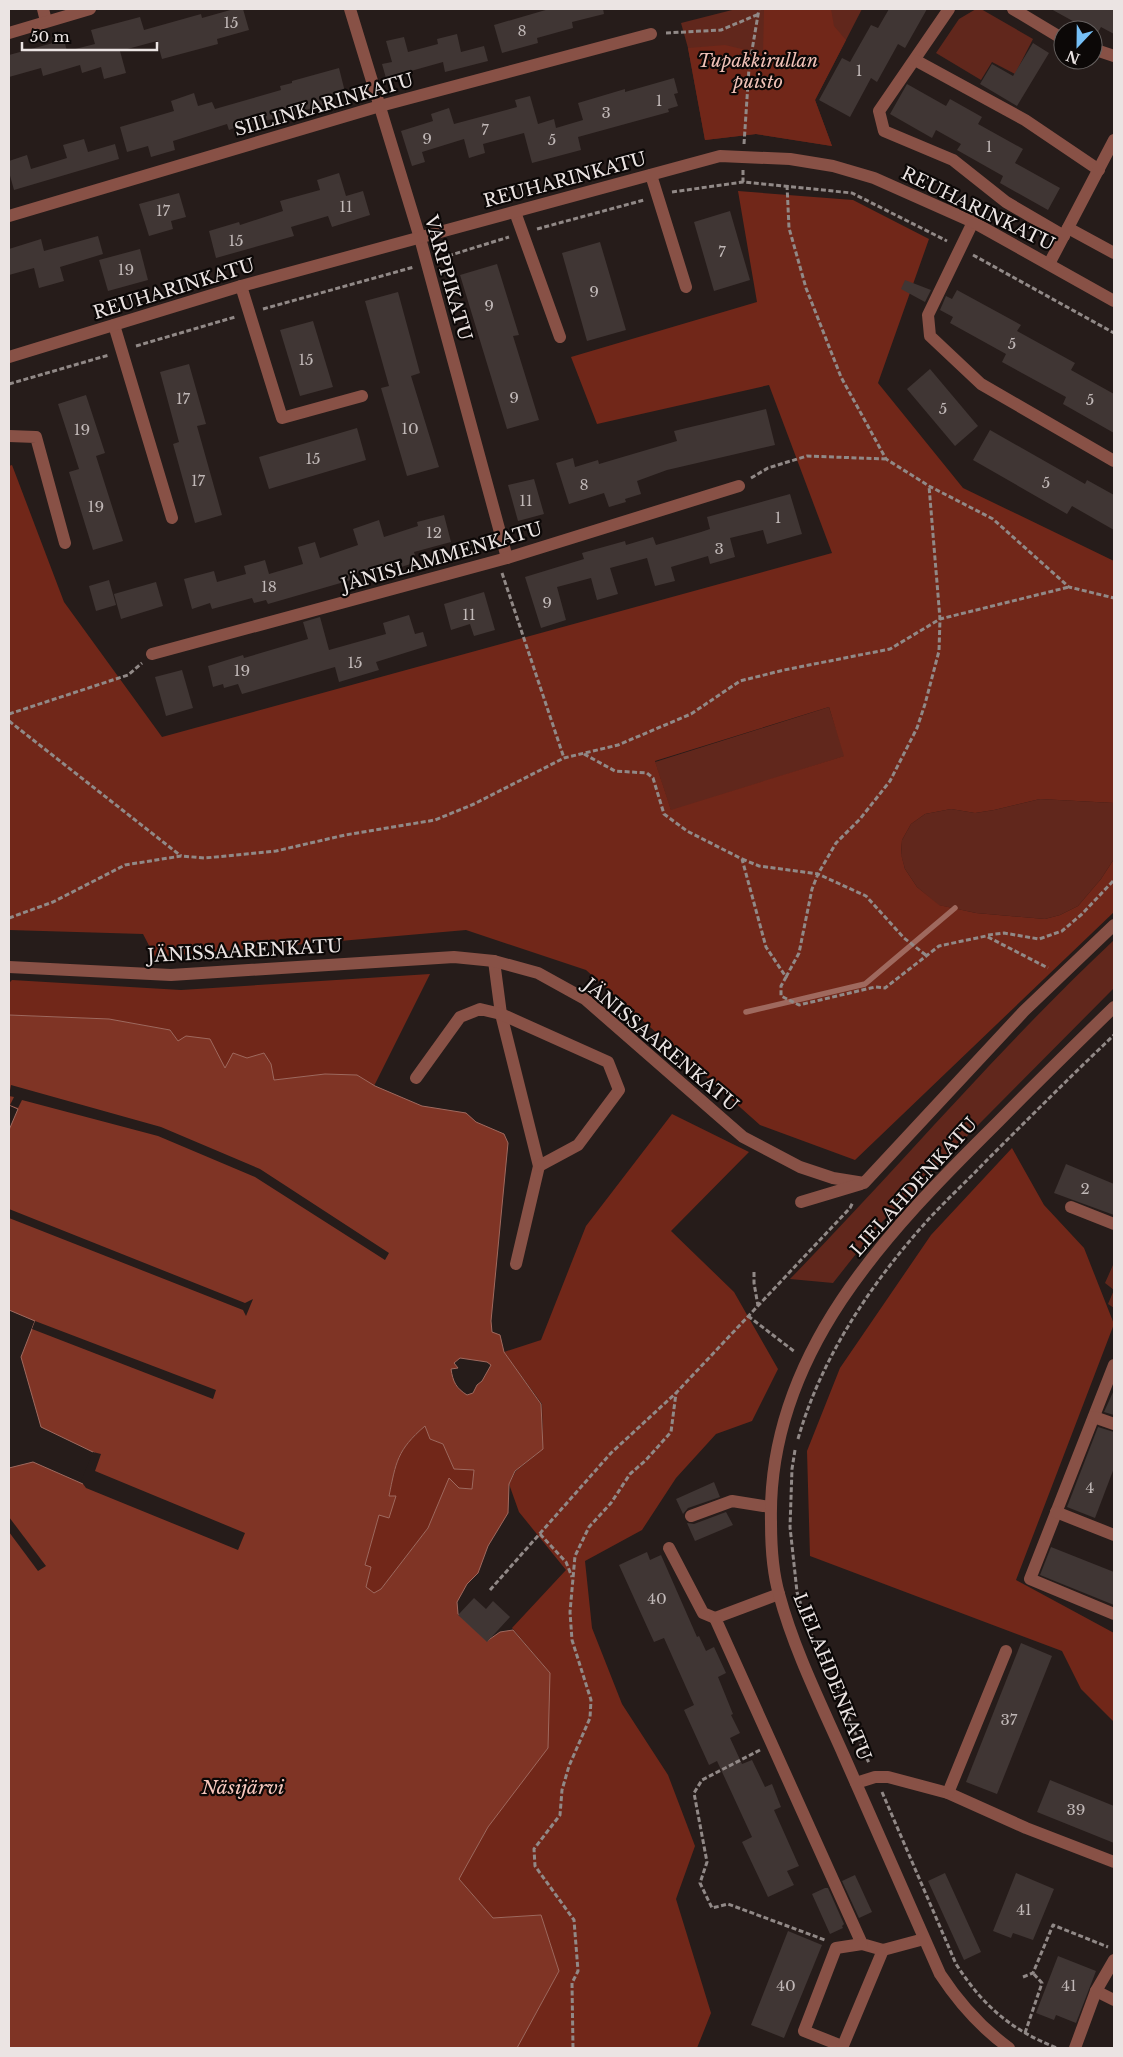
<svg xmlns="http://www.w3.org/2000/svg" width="1123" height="2057" font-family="'Libre Baskerville',serif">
<rect width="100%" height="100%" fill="#261c1a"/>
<g fill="#61271c">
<polygon points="736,9 862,9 815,100 832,146 756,134 705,140 688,48 681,23"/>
<polygon points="976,9 981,9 1033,39 1015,74 992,62 981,80 936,53 959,19"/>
<polygon points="829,707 845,756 671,811 655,762"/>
<polygon points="1040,799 1114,803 1114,859 1101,879 1078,906 1060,915 1045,919 976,913 938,905 917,887 905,869 901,855 902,840 911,824 925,814 951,809 975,813 994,810"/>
<path d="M1114,940V988L878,1226L833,1283L790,1279C899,1167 1000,1047 1114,940Z"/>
<polygon points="1113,1265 1114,1266 1114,1308 1108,1304 1114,1290 1105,1283"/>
</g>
<g fill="#712719" fill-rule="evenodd">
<polygon points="764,9 831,9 834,26 846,40 815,100 832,146 756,134 705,140 688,48 725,45 763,54"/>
<path d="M738,191L853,200L929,239L878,383L963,488L1114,561V803L1040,799L994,810L975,813L951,809L925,814L911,824L902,840L901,854L905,869L917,887L939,905L976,913L1045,919L1060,915L1078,906L1101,879L1114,859V912L855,1160L760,1125L586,970L466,930L155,957L143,934L9,930V466L12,465L64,602L162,737L832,553L769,385L597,424L571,357L757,302ZM829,707L844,756L671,810L655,761Z"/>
<polygon points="430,974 374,1086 357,1075 325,1074 274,1080 271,1064 264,1053 225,1068 178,1041 170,1030 108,1019 9,1015 9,983 12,980 181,990"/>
<polygon points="672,1114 749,1152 671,1231 734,1292 778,1369 752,1421 716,1434 676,1478 642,1530 585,1561 592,1628 622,1704 668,1775 695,1846 676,1899 711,2013 697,2048 517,2048 559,1971 541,1915 493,1918 459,1879 488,1827 550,1673 512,1628 566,1570 519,1512 509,1484 516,1471 543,1449 542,1404 504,1352 541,1340 586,1226"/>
<polygon points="1012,1148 1044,1205 1084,1248 1114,1324 1016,1580 1114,1633 1114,1722 1081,1689 1062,1651 810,1556 807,1451 840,1368 931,1235"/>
<path d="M425,1426L430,1439L443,1444L454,1469L474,1470L472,1489L459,1488L449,1479L428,1528L381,1589L374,1594L366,1587L371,1568L365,1565L379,1515L396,1496H389C396,1462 397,1450 425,1426Z"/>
</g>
<path fill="#7f3425" stroke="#9f695e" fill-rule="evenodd" d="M9,1015L109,1019L170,1030L178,1041L186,1036L210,1039L225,1068L233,1053L247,1058L264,1053L271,1064L274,1080L325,1074L357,1075L375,1086L422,1106L466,1113L476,1122L504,1134L508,1143L491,1321L492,1332L500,1335L504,1352L541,1404L543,1449L515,1471L509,1484L508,1513L488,1546L478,1573L467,1584L457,1602L458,1614L487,1641L500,1632L513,1630L550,1673L548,1748L488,1827L459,1879L493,1918L541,1915L559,1971L517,2048H9V1468L33,1462L83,1484L95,1453L41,1427L21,1357L35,1321L9,1310V1130L18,1109L9,1105ZM460,1358L487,1362L491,1365L482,1381L477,1385L473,1393L467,1395C456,1388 453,1382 451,1369L458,1368L454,1363ZM425,1426L430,1439L443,1444L454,1469L474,1470L472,1489L459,1488L449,1478L428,1528L381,1589L374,1593L366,1587L371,1567L365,1565L379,1515L389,1518L396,1496H389C396,1462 397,1450 425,1426Z"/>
<g fill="#261c1a">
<polygon points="11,1085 161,1127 260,1169 389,1253 385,1260 255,1177 158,1136 22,1100 18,1108 10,1105 14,1097 9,1096"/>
<polygon points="9,1209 245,1303 253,1299 246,1316 243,1310 9,1218"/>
<polygon points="35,1321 216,1390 213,1399 32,1329"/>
<polygon points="93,1452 101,1454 95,1471 245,1533 238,1550 86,1488 81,1481"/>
<polygon points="9,1517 46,1566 38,1571 9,1532"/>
</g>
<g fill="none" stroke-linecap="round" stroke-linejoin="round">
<polyline stroke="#9f695e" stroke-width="5.5" points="746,1012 865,984 955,908"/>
</g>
<g fill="#403634">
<polygon points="234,9 243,9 249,30 217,39 218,44 162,59 157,41 120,51 126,73 104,79 101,67 82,73 80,65 43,76 41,68 9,77 9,55 64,40 67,51 95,44 91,30 140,17 144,30 201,14 202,18"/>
<polygon points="549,9 603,9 604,14 572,22 573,28 537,38 538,43 502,53 494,25"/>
<polygon points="889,9 927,9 905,48 898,44 877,82 871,78 850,117 819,100 842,58 850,62 871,25 878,28"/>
<polygon points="1051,9 1114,9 1114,34 1101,27 1097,34 1093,30 1089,30"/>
<polygon points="457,34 461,52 484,46 488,61 445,72 443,62 386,78 382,64 392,62 386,41 404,37 408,52 438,44 437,39"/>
<polygon points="1033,43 1049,53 1017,106 980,84 992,64 1013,76"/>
<polygon points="339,68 345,92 325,98 327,104 243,127 242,125 229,130 227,124 173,141 175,150 151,157 148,146 127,152 120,127 174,111 171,101 194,93 198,106 212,102 215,109 281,90 280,86 292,83 292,81"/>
<polygon points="674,78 678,93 674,94 678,106 668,109 669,112 578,137 581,150 532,163 524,133 483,144 485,153 469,158 464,139 422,152 425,162 412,166 401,131 433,121 431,114 449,108 454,124 517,107 515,100 530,96 538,124 554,119 556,128 583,120 578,103 625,89 625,92"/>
<polygon points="907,84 946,106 950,99 982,117 978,124 1023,149 1015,163 1060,188 1048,210 1000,183 1003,176 957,150 961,144 936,130 932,138 890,114"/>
<polygon points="84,139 88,152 115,144 119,159 14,190 9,172 9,161 27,155 31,169 67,158 63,145"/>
<polygon points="339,173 346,196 363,191 370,215 332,227 328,216 291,227 294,236 216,258 209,231 239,222 240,225 283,211 280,201 320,190 317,180"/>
<polygon points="179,193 186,217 171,221 173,229 149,236 139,204"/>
<polygon points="730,211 750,280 714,291 694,222"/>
<polygon points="98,236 103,254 60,267 64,281 39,288 34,268 9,275 9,249 41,239 44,251"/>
<polygon points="600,242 626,330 587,341 562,253"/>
<polygon points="140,249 148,280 108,291 99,260"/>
<polygon points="497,264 519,335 513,336 539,420 507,429 460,275"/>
<polygon points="905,280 931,290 925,302 901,289"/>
<polygon points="957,290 1021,325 1017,331 1075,363 1071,370 1114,394 1114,433 1063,404 1066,397 1002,362 1006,354 950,323 953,317 940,310 946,296 952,299"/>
<polygon points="398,292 420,373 411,376 439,467 407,476 381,388 389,386 365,301"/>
<polygon points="313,321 333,387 300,396 280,330"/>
<polygon points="189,364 206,424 197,426 222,515 195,523 173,444 179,442 160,372"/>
<polygon points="930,369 978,426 955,446 907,389"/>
<polygon points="86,395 105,453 96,456 123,541 93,550 69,472 79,469 58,404"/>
<polygon points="766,409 775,445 667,470 637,481 641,494 625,499 626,502 609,507 604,493 569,504 556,463 573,458 575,467 598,460 599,464 677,441 674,431"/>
<polygon points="357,428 366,460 269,489 259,457"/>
<polygon points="990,430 1085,484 1087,480 1114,495 1114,530 1072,506 1067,514 973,460"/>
<polygon points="534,479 544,514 518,521 508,485"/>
<polygon points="790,494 802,534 767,544 763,530 730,538 735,557 710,564 708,556 671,567 675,581 655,586 647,558 610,568 618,594 597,600 591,578 557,587 566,620 541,628 525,577 584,559 582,553 625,541 626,545 653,537 656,545 701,532 710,529 707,517"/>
<polygon points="444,515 451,542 414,552 417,562 385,572 383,565 349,575 351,580 268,604 266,600 254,603 252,598 212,609 210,603 192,609 184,579 214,571 217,582 246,574 244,566 265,560 269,574 303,564 298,547 315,542 320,558 358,545 353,529 379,520 384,537 418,526 417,522"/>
<polygon points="109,580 116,605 96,611 89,586"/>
<polygon points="156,582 163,606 121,619 114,594"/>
<polygon points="484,592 495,630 474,636 470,624 451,630 444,604"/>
<polygon points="409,615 415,634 423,632 427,646 376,662 379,670 339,682 335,667 242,694 238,684 224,688 223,684 213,687 208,666 243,655 244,658 308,639 303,622 320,617 329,650 386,634 383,623"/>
<polygon points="182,670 193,708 166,716 155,677"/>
<polygon points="1066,1164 1114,1184 1114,1215 1054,1193"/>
<polygon points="1114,1390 1114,1415 1104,1412"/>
<polygon points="1098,1427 1114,1432 1114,1468 1095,1518 1067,1507"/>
<polygon points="714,1482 720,1497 688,1508 683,1514 676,1499"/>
<polygon points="726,1512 733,1525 695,1541 687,1523 694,1524"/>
<polygon points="1051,1547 1114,1572 1114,1605 1040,1575"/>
<polygon points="647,1552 650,1560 661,1555 697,1637 699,1636 706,1651 714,1647 726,1673 718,1677 733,1714 731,1715 740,1733 730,1738 742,1764 752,1760 765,1787 772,1784 781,1807 774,1810 799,1866 787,1871 794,1885 768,1897 742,1842 752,1837 717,1761 709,1765 684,1710 694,1705 664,1638 654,1642 619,1565"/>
<polygon points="474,1598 486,1609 493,1601 510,1617 487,1642 458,1615"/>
<polygon points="1021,1643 1052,1656 997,1794 966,1782"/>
<polygon points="1050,1780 1114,1806 1114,1843 1037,1812"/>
<polygon points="945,1873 981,1952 964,1960 928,1881"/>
<polygon points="1016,1873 1054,1889 1033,1940 1013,1933 1011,1938 993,1931"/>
<polygon points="855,1875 872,1912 859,1918 842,1881"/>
<polygon points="825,1888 828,1888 844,1924 842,1926 843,1928 830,1934 812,1894"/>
<polygon points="788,1931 822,1945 784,2038 751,2025"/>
<polygon points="1058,1956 1096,1971 1076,2023 1056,2015 1054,2020 1036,2013"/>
</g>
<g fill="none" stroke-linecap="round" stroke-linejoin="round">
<g stroke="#918987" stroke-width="3" stroke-dasharray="5 2.5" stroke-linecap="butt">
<polyline points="666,33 721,30 759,14"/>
<polyline points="744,144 749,68 759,9"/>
<polyline points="743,170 743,182"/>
<polyline points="787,185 789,228 806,288 841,377 886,459 929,486 993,519 1069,587 1114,598"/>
<polyline points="672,192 743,182 852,193 947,241"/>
<polyline points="537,229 644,200"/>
<polyline points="973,255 1114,333"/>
<polyline points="441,258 509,237"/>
<polyline points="263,309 414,267"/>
<polyline points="136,346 235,317"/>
<polyline points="9,384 109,355"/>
<polyline points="751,478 768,468 807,456 885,459"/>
<polyline points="502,573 564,758"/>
<polyline points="9,714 128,675 142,663"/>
<polyline points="9,721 181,856"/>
<polyline points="584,754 615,771 647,773 653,778 664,814 687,831 742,859 766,947 786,977 781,986 781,996 799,1005 875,987 885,988 939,946 986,936 1048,968"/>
<polyline points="742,859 759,866 818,874 866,896 904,938 927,956"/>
<polyline points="9,918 53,902 125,865 181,856 205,858 276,851 345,835 435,820 474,804 564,758 618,745 691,714 740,681 784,670 890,649 940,619 1069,587"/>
<polyline points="988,935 1004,933 1039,939 1062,931 1082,914 1114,880"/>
<polyline points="786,977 799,953 812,889 818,874 836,843 860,819 890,781 917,728 925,704 939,651 940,619 929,486"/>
<polyline points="754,1272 754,1283 758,1306"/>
<polyline points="748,1316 795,1352"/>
<path d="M798,1439C821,1358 870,1285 926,1222C945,1201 967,1181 987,1160C1029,1118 1071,1076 1114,1035"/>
<polyline points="795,1450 792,1469 790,1527 797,1592 808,1628 869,1763"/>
<polyline points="540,1534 566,1562 572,1577"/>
<polyline points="490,1590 611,1453 676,1393 850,1208 853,1202"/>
<polyline points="760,1750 702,1780 694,1793 707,1862 700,1883 712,1908 728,1904 825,1940"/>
<path d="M882,1792L956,1964C983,2006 1011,2030 1057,2048"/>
<polyline points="1023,1977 1033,1973 1053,1925 1108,1947"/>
<polyline points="1025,2033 1042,1983 1033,1973"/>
<polyline points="573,2048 572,1983 578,1971 574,1920 535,1866 534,1849 560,1815 562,1790 569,1766 590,1718 591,1700 572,1640 570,1612 575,1556 589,1527 611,1503 630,1474 646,1460 671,1432 676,1393"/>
</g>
<g stroke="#885146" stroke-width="12">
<polyline points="43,9 46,21"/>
<polyline points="350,9 420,238 507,558"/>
<polyline points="949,9 879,111 884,131 953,160 1006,202 1064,236"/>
<polyline points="1013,9 1063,39"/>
<polyline points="9,33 90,9"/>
<polyline points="1093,49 1114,56"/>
<polyline points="915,60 1025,120 1099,170"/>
<polyline points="651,175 686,287"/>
<polyline points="515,212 560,337"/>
<polyline points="9,216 380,106 651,34"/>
<polyline points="973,222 928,315 930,336 981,384 1114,461"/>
<polyline points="1068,228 1114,253"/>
<polyline points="1049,264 1114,140"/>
<polyline points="241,286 282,418 362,396"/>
<polyline points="114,325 172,518"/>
<polyline points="9,357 241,286 720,156 790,159 833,166 874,178 973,222 1114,301"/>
<polyline points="9,436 36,437 65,543"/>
<polyline points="152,654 507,558 739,486"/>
<polyline points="494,961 501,1014 539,1166 516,1264"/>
<polyline points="9,967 171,975 454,957 494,961 538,973 585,999 743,1137 800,1167 833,1178 864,1183 1024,1011 1114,925"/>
<polyline points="416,1078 460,1017 480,1009 501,1014 608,1062 619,1090 578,1145 539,1166"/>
<polyline points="801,1202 861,1184"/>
<polyline points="1071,1207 1114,1224"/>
<polyline points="1114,1365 1030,1579 1114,1614"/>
<polyline points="1094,1417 1114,1424"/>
<polyline points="1056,1512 1114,1535"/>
<polyline points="691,1516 732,1501 770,1507"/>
<polyline points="669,1548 703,1613 715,1618"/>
<polyline points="779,1594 715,1618 862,1944 883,1950 924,1939"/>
<polyline points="856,1783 875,1777 888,1777 948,1793 1026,1828 1114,1862"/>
<polyline points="948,1793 1006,1651"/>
<polyline points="1096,1991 1114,2000"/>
<polyline points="842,2046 804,2031 836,1948 862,1944"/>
<polyline points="842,2048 883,1950"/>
<path d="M1009,2048C980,2027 959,2003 940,1974C908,1901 876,1829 844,1756C821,1704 794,1650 779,1594C772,1570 771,1546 771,1522C767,1354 887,1232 998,1122C1036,1083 1075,1045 1114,1007"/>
<polyline points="1075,2048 1096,1991 1114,1960"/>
</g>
</g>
<g text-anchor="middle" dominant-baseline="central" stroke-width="4.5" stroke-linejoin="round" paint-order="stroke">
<g font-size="15" fill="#c0b8b7">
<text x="231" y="22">15</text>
<text x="522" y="30">8</text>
<text x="859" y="70">1</text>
<text x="659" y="100">1</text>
<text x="606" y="112">3</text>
<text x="485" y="129">7</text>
<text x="427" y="138">9</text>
<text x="552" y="139">5</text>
<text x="989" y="146">1</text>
<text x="346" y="206">11</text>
<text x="163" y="210">17</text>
<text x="236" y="240">15</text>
<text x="722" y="251">7</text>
<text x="126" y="269">19</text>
<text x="594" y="291">9</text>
<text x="489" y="305">9</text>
<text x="1012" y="343">5</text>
<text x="306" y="359">15</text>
<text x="514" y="397">9</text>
<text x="183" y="398">17</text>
<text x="1090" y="399">5</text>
<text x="943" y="408">5</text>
<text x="410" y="428">10</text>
<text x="82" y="429">19</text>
<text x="313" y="458">15</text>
<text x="198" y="480">17</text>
<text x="1046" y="482">5</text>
<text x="584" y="484">8</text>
<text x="526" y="500">11</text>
<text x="96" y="506">19</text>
<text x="778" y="517">1</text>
<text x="434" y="532">12</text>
<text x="719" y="548">3</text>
<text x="269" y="586">18</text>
<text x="547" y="602">9</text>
<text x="469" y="614">11</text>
<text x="355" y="662">15</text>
<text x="242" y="670">19</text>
<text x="1085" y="1188">2</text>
<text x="1090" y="1487">4</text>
<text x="657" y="1598">40</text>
<text x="1009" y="1719">37</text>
<text x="1076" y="1809">39</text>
<text x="1024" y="1909">41</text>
<text x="786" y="1985">40</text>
<text x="1069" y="1985">41</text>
</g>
<g font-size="18" font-style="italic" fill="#f0c1b7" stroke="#0c0807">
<text x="758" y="61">Tupakkirullan<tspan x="758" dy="21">puisto</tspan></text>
</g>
<g font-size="18" fill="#ebe4e3" stroke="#0c0807">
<text transform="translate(324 105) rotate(-16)">SIILINKARINKATU</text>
<text transform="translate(565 180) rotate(-15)">REUHARINKATU</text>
<text transform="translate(978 209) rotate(26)">REUHARINKATU</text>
<text transform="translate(448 278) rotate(74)">VARPPIKATU</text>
<text transform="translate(174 289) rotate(-17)">REUHARINKATU</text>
<text transform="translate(442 557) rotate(-16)">JÄNISLAMMENKATU</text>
<text transform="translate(245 951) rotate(-3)">JÄNISSAARENKATU</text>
<text transform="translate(661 1045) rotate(40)">JÄNISSAARENKATU</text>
<text transform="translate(914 1187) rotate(-48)">LIELAHDENKATU</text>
<text transform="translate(832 1677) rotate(68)">LIELAHDENKATU</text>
</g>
<g font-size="19" font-style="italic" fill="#f6c7bd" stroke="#0c0807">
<text x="243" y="1787">Näsijärvi</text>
</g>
</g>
<rect width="1123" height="2057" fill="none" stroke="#ebe4e3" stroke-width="20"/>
<g transform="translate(1078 45) rotate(202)"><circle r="24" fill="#0c0807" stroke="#65605f"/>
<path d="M0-4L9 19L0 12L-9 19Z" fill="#76c0f7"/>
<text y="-8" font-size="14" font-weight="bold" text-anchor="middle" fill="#ebe4e3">N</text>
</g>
<path d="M22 42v8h135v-8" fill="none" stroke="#ebe4e3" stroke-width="2.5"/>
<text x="30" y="42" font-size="15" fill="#ebe4e3" stroke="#0c0807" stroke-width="4" paint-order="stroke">50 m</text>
</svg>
